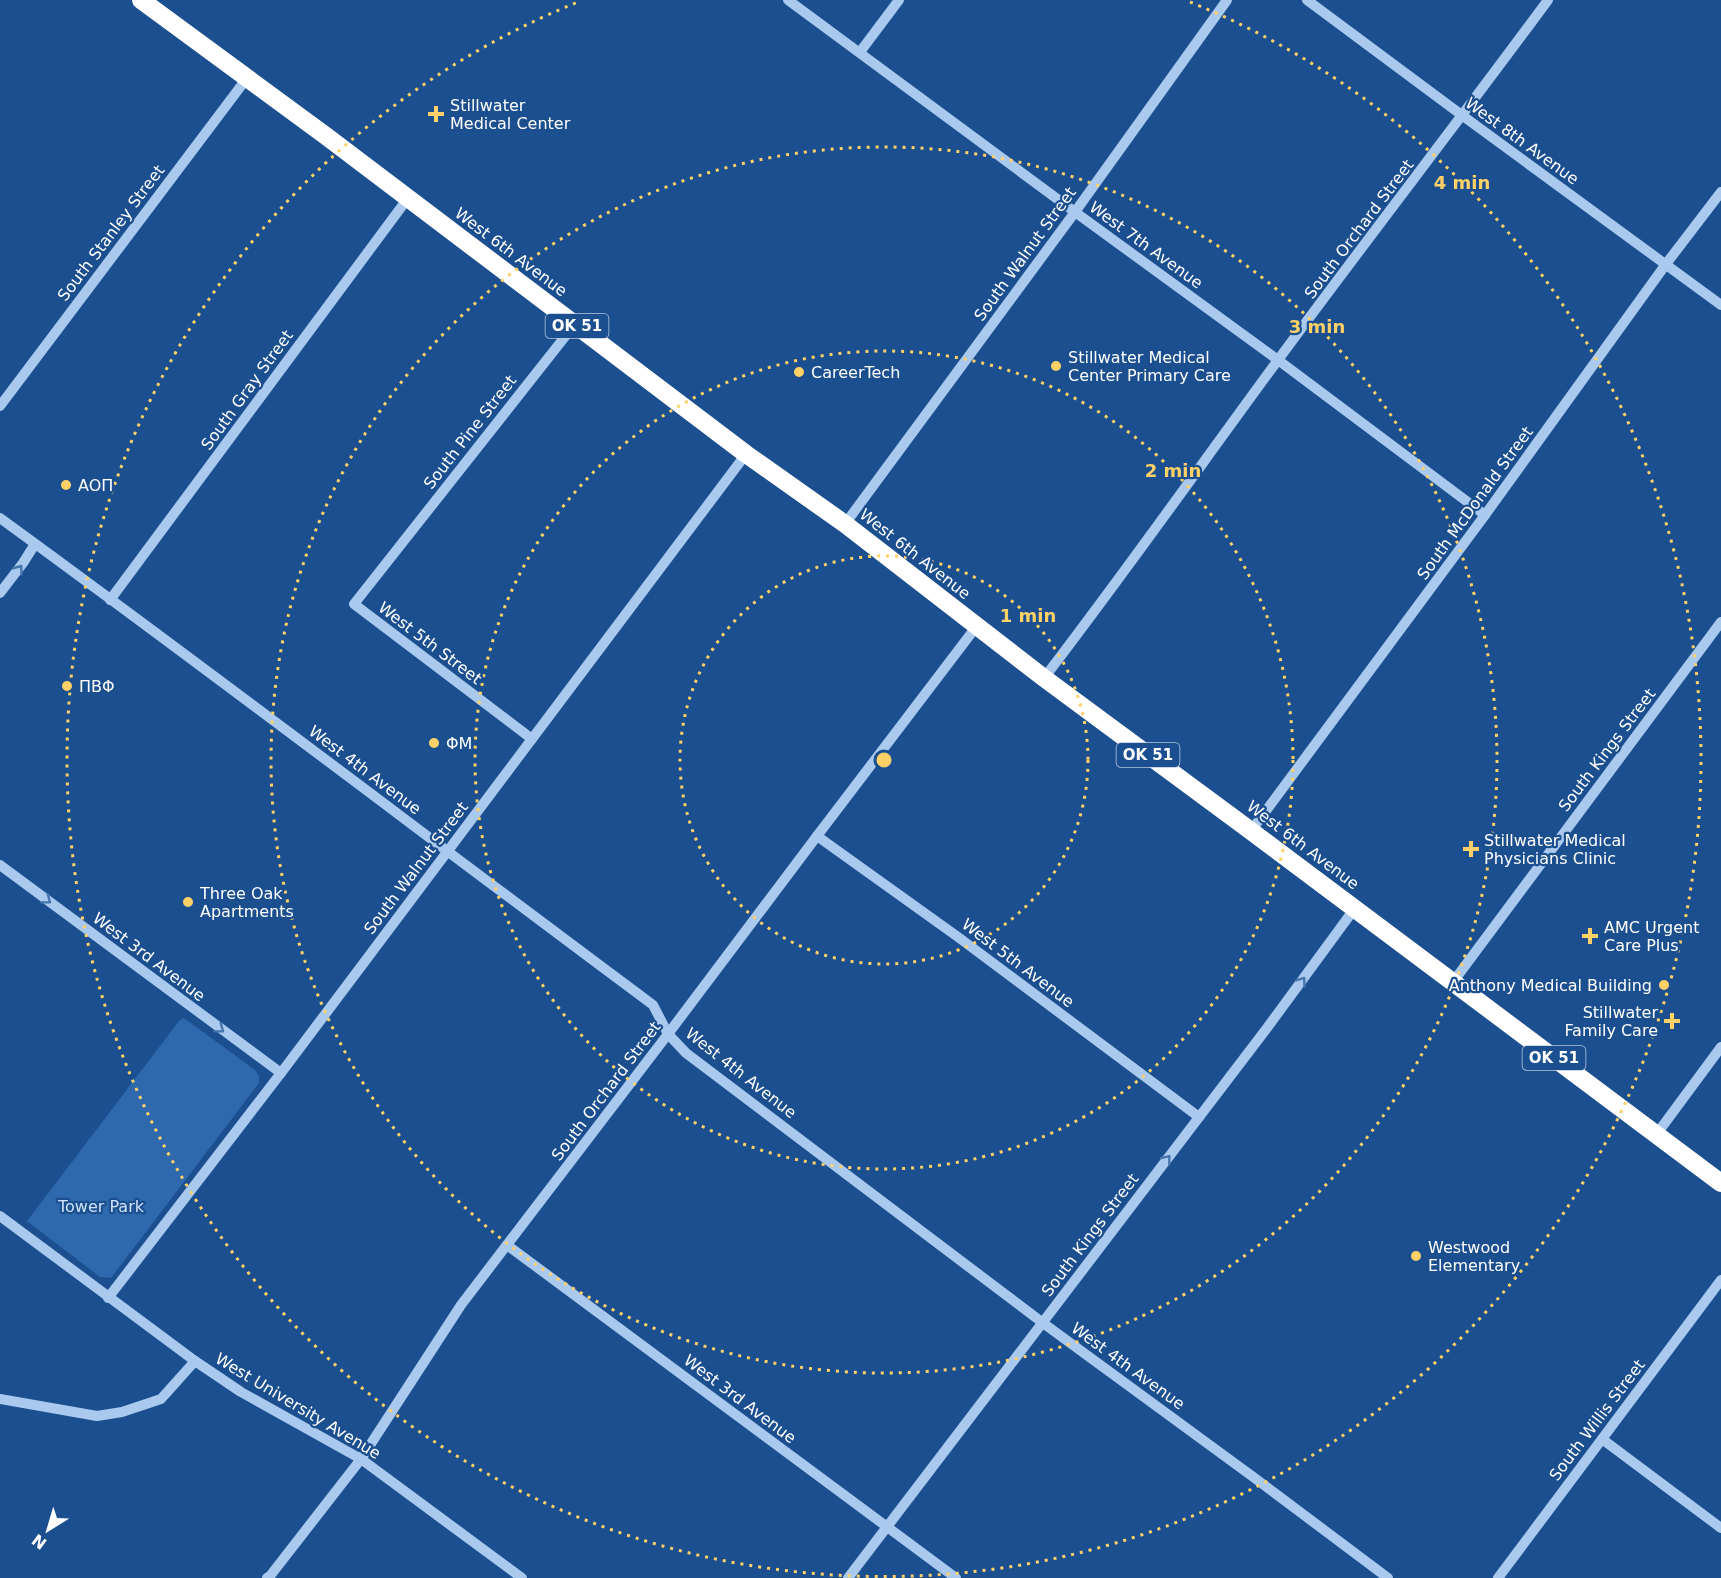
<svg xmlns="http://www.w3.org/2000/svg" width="1721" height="1578" font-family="'DejaVu Sans',sans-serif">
<rect width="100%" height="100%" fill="#1b4f8f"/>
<polygon fill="#2e69ad" points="184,1018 255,1070 259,1077 259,1083 111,1278 100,1277 27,1221 179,1021"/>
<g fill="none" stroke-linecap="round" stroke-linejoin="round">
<g stroke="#a9c9ee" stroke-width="10">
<polyline points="788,0 1075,212 1278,360 1485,515"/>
<polyline points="1307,0 1463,116 1721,305"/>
<polyline points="860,52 899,0"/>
<polyline points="0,406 247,78"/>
<path d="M0,518C220,678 435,843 653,1005L668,1034L686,1053L1043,1323L1256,1479L1388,1578"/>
<polyline points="845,524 1075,212 1227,0"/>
<polyline points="0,593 23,563 35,544"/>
<polyline points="110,600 408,198"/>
<path d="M1044,678C1124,574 1200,466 1278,360C1367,239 1459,121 1548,0"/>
<polyline points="532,739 354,604 575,324"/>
<polyline points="1251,831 1485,515 1666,264 1721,192"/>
<polyline points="817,836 958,937 1199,1117"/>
<polyline points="0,865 281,1073"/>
<polyline points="1453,982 1721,622"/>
<polyline points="1656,1135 1721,1047"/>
<polyline points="0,1216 195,1361 241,1392 361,1459 522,1578"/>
<polyline points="507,1245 956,1578"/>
<polyline points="108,1298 281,1073 746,454"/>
<polyline points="0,1399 97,1416 122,1412 161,1399 195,1361"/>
<polyline points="1602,1439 1721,1528"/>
<polyline points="267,1578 270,1576 361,1459 461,1305 668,1034 817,836 976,627"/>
<polyline points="848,1578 1267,1028 1355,908"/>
<polyline points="1498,1578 1721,1280"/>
</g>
<polyline stroke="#fff" stroke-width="18" points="141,0 326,136 746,454 845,524 1044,678 1251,831 1721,1183"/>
</g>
<defs><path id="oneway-chevron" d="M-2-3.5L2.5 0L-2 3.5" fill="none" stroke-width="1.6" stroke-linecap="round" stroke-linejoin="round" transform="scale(1.5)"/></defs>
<g stroke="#4674ac">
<use href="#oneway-chevron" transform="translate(19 569) rotate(-53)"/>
<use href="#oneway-chevron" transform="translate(47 900) rotate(37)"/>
<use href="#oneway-chevron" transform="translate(1302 981) rotate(-54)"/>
<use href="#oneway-chevron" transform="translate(220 1029) rotate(37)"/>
<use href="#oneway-chevron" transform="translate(1167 1159) rotate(-52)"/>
</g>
<g fill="none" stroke="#ffd166" stroke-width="3" stroke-dasharray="3 6">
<circle cx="884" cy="760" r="204"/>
<circle cx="884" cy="760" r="409"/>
<circle cx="884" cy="760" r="613"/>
<path d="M1190 2A817 817 0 1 1 578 2"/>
</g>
<g fill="#ffd166" stroke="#1b4f8f" stroke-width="2">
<path d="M433 105h6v6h6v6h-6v6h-6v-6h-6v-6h6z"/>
<circle cx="1056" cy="366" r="6"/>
<circle cx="799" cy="372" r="6"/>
<circle cx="66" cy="485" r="6"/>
<circle cx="67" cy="686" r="6"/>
<circle cx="434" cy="743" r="6"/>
<path d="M1468 840h6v6h6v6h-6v6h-6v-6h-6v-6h6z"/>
<circle cx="188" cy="902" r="6"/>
<path d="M1587 927h6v6h6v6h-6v6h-6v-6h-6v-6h6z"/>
<circle cx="1664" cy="985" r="6"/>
<path d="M1669 1012h6v6h6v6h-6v6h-6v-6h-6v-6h6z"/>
<circle cx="1416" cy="1256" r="6"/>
</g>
<g text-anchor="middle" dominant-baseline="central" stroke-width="4.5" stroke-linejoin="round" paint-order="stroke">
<g fill="#1b4f8f" stroke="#bbcadd" stroke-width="1.5">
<rect x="545.5" y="314" width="63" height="24" rx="4.5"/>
<rect x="1116.5" y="743" width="63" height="24" rx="4.5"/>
<rect x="1522.5" y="1046" width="63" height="24" rx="4.5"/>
</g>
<g font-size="15" font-weight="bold" fill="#fff">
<text x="577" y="326">OK 51</text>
<text x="1148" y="755">OK 51</text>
<text x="1554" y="1058">OK 51</text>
</g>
<g font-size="16" fill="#fff" stroke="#1b4f8f" text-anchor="start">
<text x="450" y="105">Stillwater<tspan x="450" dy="18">Medical Center</tspan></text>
<text x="1068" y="357">Stillwater Medical<tspan x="1068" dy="18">Center Primary Care</tspan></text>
<text x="811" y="372">CareerTech</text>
<text x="78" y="485">AOΠ</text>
<text x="79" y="686">ΠΒΦ</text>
<text x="446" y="743">ΦΜ</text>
<text x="1484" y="840">Stillwater Medical<tspan x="1484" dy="18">Physicians Clinic</tspan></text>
<text x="200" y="893">Three Oak<tspan x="200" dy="18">Apartments</tspan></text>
<text x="1604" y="927">AMC Urgent<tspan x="1604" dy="18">Care Plus</tspan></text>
<text x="1652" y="985" text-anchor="end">Anthony Medical Building</text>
<text x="1658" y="1012" text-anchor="end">Stillwater<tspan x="1658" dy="18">Family Care</tspan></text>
<text x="1428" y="1247">Westwood<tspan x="1428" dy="18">Elementary</tspan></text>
</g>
<g font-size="16" fill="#fff" stroke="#1b4f8f">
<text transform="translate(1522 141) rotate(36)">West 8th Avenue</text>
<text transform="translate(1359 229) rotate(-53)">South Orchard Street</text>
<text transform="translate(111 233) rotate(-53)">South Stanley Street</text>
<text transform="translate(1146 245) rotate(36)">West 7th Avenue</text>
<text transform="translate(511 252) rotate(37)">West 6th Avenue</text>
<text transform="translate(1025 254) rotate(-54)">South Walnut Street</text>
<text transform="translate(247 390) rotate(-54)">South Gray Street</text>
<text transform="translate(470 432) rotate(-52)">South Pine Street</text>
<text transform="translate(1475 503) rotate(-54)">South McDonald Street</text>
<text transform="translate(915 554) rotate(38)">West 6th Avenue</text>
<text transform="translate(430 643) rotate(37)">West 5th Street</text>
<text transform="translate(1607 750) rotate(-53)">South Kings Street</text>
<text transform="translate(365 770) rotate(37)">West 4th Avenue</text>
<text transform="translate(1303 845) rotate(37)">West 6th Avenue</text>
<text transform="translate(416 868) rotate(-53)">South Walnut Street</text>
<text transform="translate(149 957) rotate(37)">West 3rd Avenue</text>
<text transform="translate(1018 963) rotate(37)">West 5th Avenue</text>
<text transform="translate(741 1073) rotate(38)">West 4th Avenue</text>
<text transform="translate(606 1091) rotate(-53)">South Orchard Street</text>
<text transform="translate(1090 1235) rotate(-53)">South Kings Street</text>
<text transform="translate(1128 1366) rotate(36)">West 4th Avenue</text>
<text transform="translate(740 1399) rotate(37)">West 3rd Avenue</text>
<text transform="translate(298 1406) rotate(31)">West University Avenue</text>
<text transform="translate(1597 1420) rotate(-53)">South Willis Street</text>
</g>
<g font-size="16" fill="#cfe3fa" stroke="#1b4f8f">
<text x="101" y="1206">Tower Park</text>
</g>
</g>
<circle cx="884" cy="760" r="9" fill="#ffd166" stroke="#1b4f8f" stroke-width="3"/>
<g font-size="18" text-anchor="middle" font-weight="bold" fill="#ffd166" stroke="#1b4f8f" stroke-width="4.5" stroke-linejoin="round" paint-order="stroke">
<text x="1462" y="189">4 min</text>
<text x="1317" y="333">3 min</text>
<text x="1173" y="477">2 min</text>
<text x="1028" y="622">1 min</text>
</g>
<g transform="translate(48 1530) rotate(217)" stroke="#1b4f8f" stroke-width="4.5" paint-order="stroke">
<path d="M0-4.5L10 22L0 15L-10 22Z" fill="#ffffff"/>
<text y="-9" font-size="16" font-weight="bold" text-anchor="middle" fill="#ffffff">N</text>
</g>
</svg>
